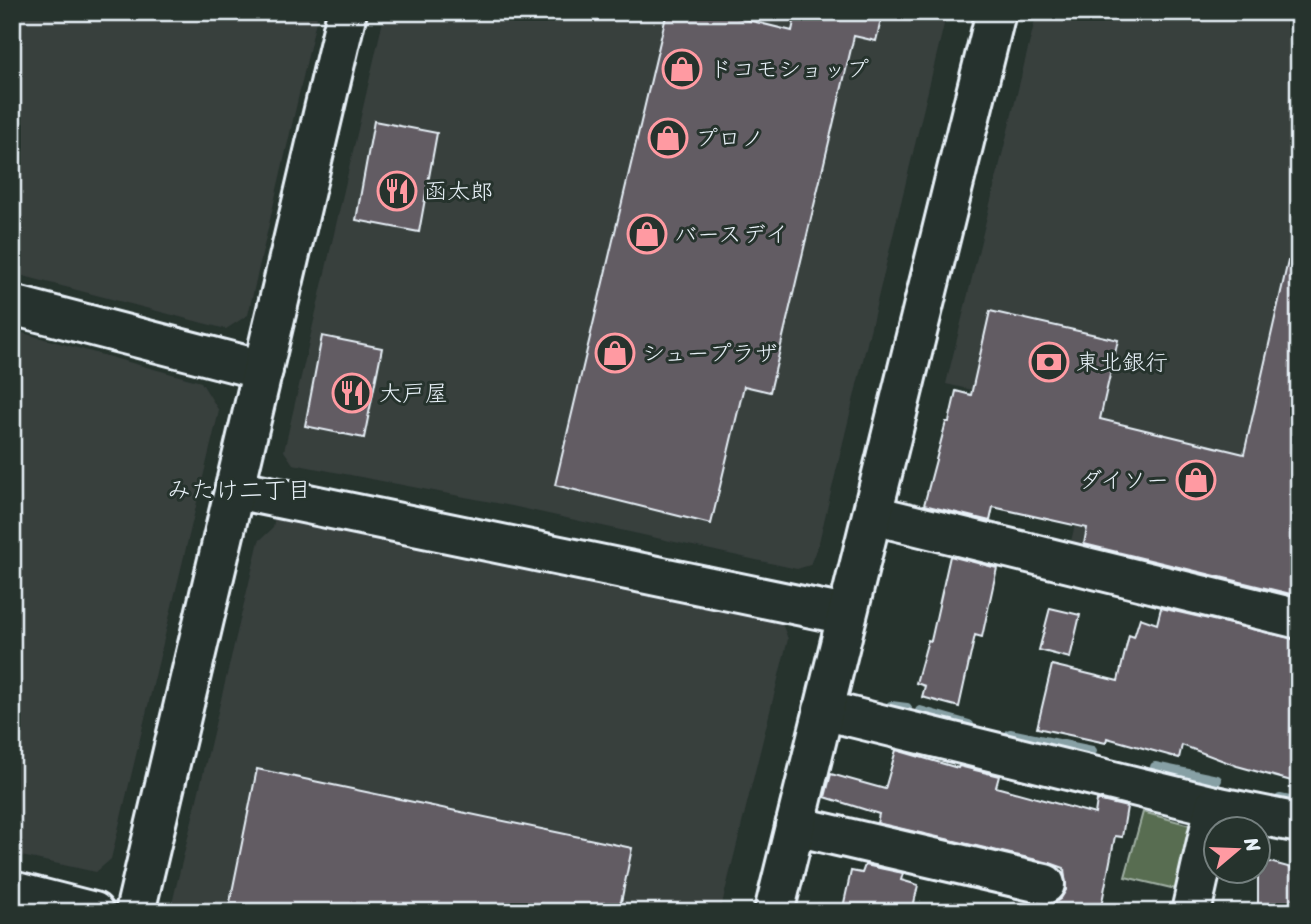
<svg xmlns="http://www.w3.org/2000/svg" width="1311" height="924" font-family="Sriracha,'Klee One',sans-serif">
<rect width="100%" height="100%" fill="#26332d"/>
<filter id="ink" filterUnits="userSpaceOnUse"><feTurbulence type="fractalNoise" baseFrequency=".0143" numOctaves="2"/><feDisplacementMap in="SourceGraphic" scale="14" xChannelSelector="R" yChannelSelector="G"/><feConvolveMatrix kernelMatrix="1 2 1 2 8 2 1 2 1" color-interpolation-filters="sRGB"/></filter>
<g filter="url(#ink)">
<g fill="#383f3e">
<polygon points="12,12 318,12 248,315 226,329 12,273"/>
<polygon points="385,12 947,12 819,542 810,565 797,569 512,506 293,464 284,451"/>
<polygon points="1037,12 1299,12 1299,606 1069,550 1100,419 946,384"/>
<polygon points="12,330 201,382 219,411 111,859 96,872 12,854"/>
<polygon points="275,516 781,621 788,639 720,912 170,912 259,541 273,528"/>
</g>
<polygon fill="#586d51" stroke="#a0afa4" stroke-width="2" points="1143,812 1190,825 1198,837 1184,891 1125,877"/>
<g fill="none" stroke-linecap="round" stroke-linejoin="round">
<g stroke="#87a0a5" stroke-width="10">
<polyline points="891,706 907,708"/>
<polyline points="920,711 969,725"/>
<polyline points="1010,734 1092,751"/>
<polyline points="1155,767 1217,780"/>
<polyline points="1280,799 1299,803"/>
</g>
</g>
<g fill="#625b64" stroke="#e8f1f8" stroke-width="2">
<polygon points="667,12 715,12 792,31 796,12 883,12 876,41 854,36 770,392 744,386 711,524 555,485"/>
<polygon points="374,121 437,133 419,232 356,220"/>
<polygon points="1288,261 1299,262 1299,596 1084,544 1087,528 993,507 990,521 924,505 946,422 949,422 956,391 971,395 990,311 1118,340 1100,419 1244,454"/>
<polygon points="322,336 382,348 364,438 305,426"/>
<polygon points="950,556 997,568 982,637 975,635 959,707 922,697 925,686 916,683 928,640 931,641"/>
<polygon points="1050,608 1080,615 1070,658 1039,650"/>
<polygon points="1161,608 1299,640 1299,766 1295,782 1237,766 1182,745 1179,758 1107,738 1106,743 1037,728 1052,665 1118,681 1129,635 1134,637 1140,618 1157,624"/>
<polygon points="896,750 958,768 959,766 999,776 996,787 1095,814 1097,800 1127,807 1122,837 1115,836 1100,912 1052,912 1054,903 1061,898 1066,890 1064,868 1050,863 877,823 879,814 825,797 831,774 885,789"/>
<polygon points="257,769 632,848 619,912 228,912"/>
<polygon points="1258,859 1299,870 1299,912 1258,912"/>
<polygon points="865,865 903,873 901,880 918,885 912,912 842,912 851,871 862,873"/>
</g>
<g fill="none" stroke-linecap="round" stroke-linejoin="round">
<defs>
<g id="minor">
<polyline points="12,305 263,370"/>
<polyline points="235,489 846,615"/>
<polyline points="873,515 1299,619"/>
<polyline points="823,710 1215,806"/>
<polyline points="795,826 1045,884"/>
<polyline points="12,891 94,912"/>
<polyline points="135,912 347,12"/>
<polyline points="774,912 996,12"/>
<polyline points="1191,912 1215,806 1299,823"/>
</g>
</defs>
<use href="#minor" stroke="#e8f1f8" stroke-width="44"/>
<use href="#minor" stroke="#26332d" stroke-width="38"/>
</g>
</g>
<defs>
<symbol id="shop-ring" viewBox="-11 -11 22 22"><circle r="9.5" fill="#26332d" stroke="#ff9aa2" stroke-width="1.5"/><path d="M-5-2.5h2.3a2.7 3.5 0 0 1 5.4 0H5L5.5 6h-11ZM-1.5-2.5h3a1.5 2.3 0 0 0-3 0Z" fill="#ff9aa2"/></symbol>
<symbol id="restaurant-ring" viewBox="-11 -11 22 22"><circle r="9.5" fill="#26332d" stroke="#ff9aa2" stroke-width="1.5"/><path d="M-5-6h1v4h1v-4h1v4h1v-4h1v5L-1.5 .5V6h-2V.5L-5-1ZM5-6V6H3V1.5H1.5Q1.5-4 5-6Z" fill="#ff9aa2"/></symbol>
<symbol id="bank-ring" viewBox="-11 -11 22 22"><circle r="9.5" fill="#26332d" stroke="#ff9aa2" stroke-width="1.5"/><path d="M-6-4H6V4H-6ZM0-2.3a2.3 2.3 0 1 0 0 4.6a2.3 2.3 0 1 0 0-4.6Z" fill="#ff9aa2"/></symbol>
</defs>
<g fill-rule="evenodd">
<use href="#shop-ring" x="660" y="47" width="44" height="44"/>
<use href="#shop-ring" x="646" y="116" width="44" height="44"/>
<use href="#restaurant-ring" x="375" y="169" width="44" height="44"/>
<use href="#shop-ring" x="625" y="212" width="44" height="44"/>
<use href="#shop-ring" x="593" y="331" width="44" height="44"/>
<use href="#bank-ring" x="1027" y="340" width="44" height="44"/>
<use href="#restaurant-ring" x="330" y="371" width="44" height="44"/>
<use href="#shop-ring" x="1174" y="458" width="44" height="44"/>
</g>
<g text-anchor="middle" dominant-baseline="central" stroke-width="6" stroke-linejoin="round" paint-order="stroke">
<g font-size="23" fill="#e8f1f8" stroke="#26332d" text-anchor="start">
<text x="709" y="69">ドコモショップ</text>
<text x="695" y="138">プロノ</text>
<text x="424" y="191">函太郎</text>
<text x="674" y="234">バースデイ</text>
<text x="642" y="353">シュープラザ</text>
<text x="1076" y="362">東北銀行</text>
<text x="379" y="393">大戸屋</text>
<text x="1169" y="480" text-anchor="end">ダイソー</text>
</g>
<g font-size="24" fill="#e8f1f8" stroke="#26332d">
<text x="239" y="490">みたけ二丁目</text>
</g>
</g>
<rect width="1311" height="924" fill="none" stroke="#26332d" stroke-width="42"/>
<rect x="21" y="21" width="1269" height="882" fill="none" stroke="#e8f1f8" stroke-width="2.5" filter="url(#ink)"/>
<g transform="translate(1237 850) rotate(71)"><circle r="33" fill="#26332d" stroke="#747f7e" stroke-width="2"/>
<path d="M0-5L12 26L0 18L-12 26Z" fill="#ff9aa2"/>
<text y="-10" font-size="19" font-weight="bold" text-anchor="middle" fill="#e8f1f8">N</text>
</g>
</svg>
